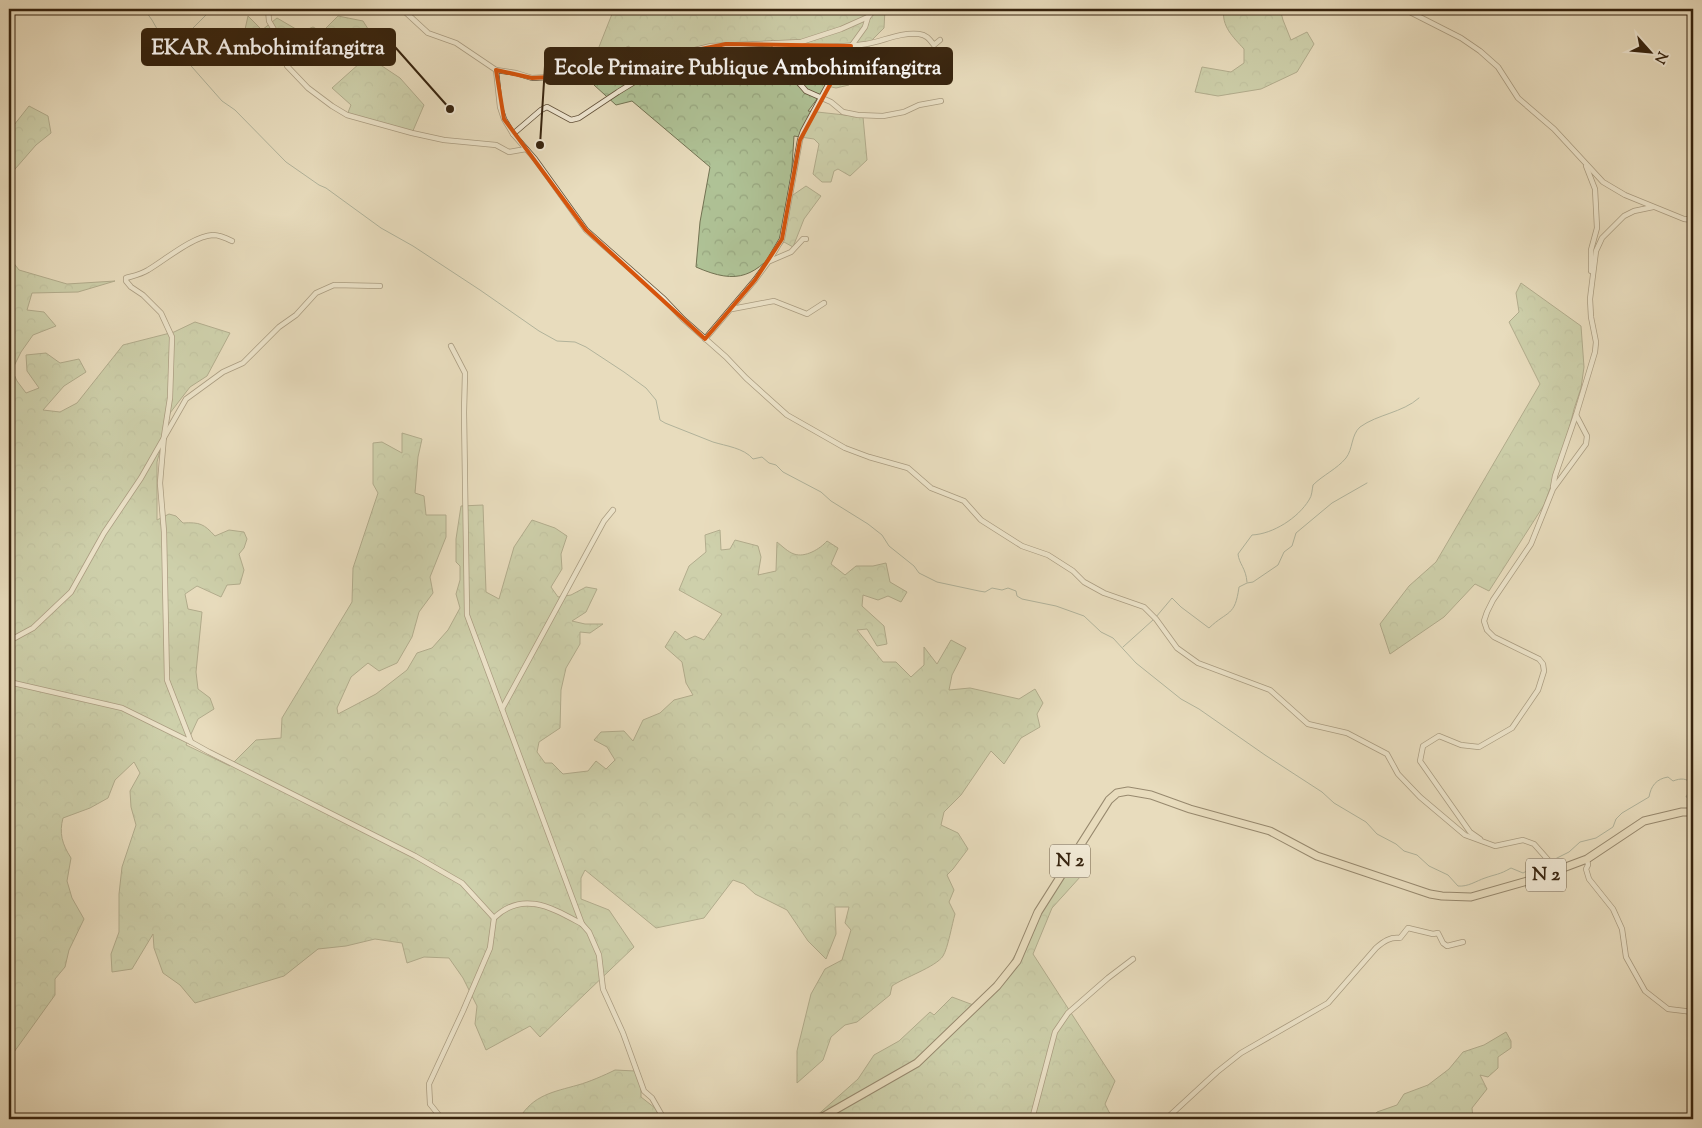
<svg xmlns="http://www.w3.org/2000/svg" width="1702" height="1128" font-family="'Sorts Mill Goudy',serif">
<defs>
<pattern id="forest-crowns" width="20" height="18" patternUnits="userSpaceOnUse" patternTransform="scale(1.25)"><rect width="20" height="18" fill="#afc296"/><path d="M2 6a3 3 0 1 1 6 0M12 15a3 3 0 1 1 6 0" fill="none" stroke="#97a680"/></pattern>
</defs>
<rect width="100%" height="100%" fill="#e8dcbd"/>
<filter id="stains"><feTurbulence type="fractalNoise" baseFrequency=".004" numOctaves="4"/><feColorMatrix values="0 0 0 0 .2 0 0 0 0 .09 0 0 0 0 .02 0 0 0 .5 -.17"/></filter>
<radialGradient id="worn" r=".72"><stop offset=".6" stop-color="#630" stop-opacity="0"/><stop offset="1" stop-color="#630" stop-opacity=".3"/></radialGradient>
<g fill="url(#forest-crowns)" stroke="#727252">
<path d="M614,9H885L884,28L873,39L849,85L836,88L827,86L808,111L863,117L867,160L850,176L838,169L834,171L831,182H822L813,174L819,144L814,139L794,136L790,197L806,186L821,196L804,219L793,247L784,242C755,276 739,286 696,267L700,222L710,167L632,101L616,105L594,85L619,64L631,58L629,46L593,62Z"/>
<path d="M1224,9H1280L1283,20L1291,40L1307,32L1314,44L1297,72L1261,89L1218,96L1195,92L1202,67L1231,72L1244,63V49C1233,37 1221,26 1224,9Z"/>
<polygon points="248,16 262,30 277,18 301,32 313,27 322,32 338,16 363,21 375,40 387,40 392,50 379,64 400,78 424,105 412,133 347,115 351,105 332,88 360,63 348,51 298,50 254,54 244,65 235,59 242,43"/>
<polygon points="29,106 48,116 51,133 36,145 9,176 9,127 14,125"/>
<path d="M9,257L19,270L67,284L115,281L78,292L32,293L27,310L44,312L56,326L33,335L21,352L12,370L17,381L26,393L39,388L27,371L26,355L46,353L60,363L79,359L86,372L64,386L43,410L60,412L77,403L123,345L174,332L195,322L230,333L207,376L190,387L170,413L157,462V520L169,514L176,516L183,523C200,522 204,524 215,536L229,530L244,532L247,539L244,548L239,554L244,570L240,584L227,585L221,597L197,586L185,594L188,609L202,612L196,672L198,689L210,698L214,709L198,719L186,745L230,766L256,740L281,738L282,718L352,602L353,568L378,493L373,484V443L382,442L402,453V433L422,439L418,457L415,493L424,496L426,515H446V537L430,577L433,593L419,612L412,637L397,663L379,671L368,663L351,677L337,708L338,714L376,694L407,670L417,653L432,648L448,630L460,608L456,594L460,580V566L456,562V539L461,506L483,505L486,592L499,599L514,547L532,520L555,528L567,536L561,554L562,569L551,587L558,597L571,595L586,587L597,589L586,612L572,621L585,624H603L590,633L580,632V644L566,668L561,690L560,728L539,742L537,752L545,763H552L563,774L588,771L596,761L606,769L615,760L607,747L594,740L601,732L624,731L633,741L643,720L660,713L674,700L693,695L686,683L682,662L665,647L675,631L686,640L695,636L704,640L722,614L679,590L689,566L706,552L705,535L720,530L721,550L730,549L735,540L758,546L761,557L758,575L776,571L777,542C782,546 788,552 794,554C805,558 820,549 827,541L838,548L831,564L845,575L856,566H873L886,563L890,582L907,592L901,602L888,596L878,600L863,595L862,606L884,626L887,644L877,646L867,629L857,630L883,662H896L911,677L924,665V647L937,664L951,640L966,648L952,675L949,690L970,688L1019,699L1035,689L1043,703L1037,714L1040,727L1021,738L1004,764L991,751L961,795L944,812L941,825L958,833L968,849L953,869L947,875L954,890L949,902L955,914C952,924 948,948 943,956C936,967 903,978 892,986L890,995L857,1022L845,1025L831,1037L823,1060L797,1083V1051L811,994L825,969L842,960L851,930L845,923L849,907H835L836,934L826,959L808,941L787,910L755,894L744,884L733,880L704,918L656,928L585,870L581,878V899L609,910L634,947L540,1037L530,1026L486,1050L475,1024L477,1006L463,978L449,958L424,957L407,963L402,943L375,939L346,946L318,949L284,976L195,1003L180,985L163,973L154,948L153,934L132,969L112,972L111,954L119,932V894L122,867L136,825L131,807L130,791L140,773L134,762L115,780L108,798L90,808L63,818C59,833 62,844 71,858L67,881L72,898L84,919L69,950L65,967L55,979V995L9,1059Z"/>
<polygon points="1521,283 1581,326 1584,367 1581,388 1574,409 1564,450 1544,505 1489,591 1475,584 1444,617 1390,654 1380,624 1409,586 1436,562 1540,384 1509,322 1519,312 1516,293"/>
<polygon points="1072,858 1081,876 1052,908 1033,954 1115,1081 1105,1104 1109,1112 1116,1119 813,1119 858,1079 874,1055 899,1041 930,1012 934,1015 952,997 976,1006 997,986"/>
<polygon points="1506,1032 1511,1041 1511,1048 1498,1057 1498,1068 1488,1077 1480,1075 1487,1089 1472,1108 1473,1119 1438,1119 1432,1115 1431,1119 1371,1119 1377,1112 1397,1105 1404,1094 1428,1085 1449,1069 1463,1052 1484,1045"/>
<path d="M615,1070L635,1071L641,1087V1097L655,1108L661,1119H519C533,1095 553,1092 578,1085C589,1082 605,1075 615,1070Z"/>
</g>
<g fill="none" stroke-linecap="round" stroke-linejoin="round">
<g stroke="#707f6f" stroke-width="1">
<path d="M144,9L152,20L164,41L177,50L222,101L235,110L286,162L319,185L326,188L381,228L413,246L480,290L539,331L557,341L575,342L586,347L624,372L646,388L656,400L660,420L665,423C681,429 697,436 713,442C726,446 744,448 753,459L762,457L769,463L776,465L783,472L821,492L831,501L868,524L882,535L889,546L914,566L919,573L937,582L979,591L985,592L992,588L1002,590L1008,588L1016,591L1017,596L1022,599L1056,606L1084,616L1101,632L1113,638L1136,663L1181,699L1199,709L1265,755L1322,792L1334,803L1366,822L1377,834L1396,844L1404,851L1417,855L1429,866L1448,875L1458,886C1468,887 1476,881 1485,878C1496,874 1499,875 1511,868L1523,873L1540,864L1547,863"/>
<polyline points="170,45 175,38 191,30 212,9"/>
<path d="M1247,582C1246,568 1239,564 1238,554L1252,535C1273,534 1298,518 1309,500C1312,496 1312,490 1313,485C1323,475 1337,469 1346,458C1353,449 1351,435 1360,427C1378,414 1402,413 1419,398"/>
<path d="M1156,617L1172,598L1181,607L1209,628C1228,610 1235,617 1239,587L1247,583L1253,582L1278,565L1284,552L1292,546L1296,533L1332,503L1367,483"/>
<polyline points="1123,647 1153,620"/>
<path d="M1551,861L1569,852L1580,842L1596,838L1613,827L1616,819L1622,813L1649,797C1651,786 1656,779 1668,777L1673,781C1681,778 1686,778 1693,784L1686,797L1693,798"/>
</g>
<defs>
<g id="minor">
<polyline points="268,9 269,21 283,45 287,66 308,88 332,106 347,115 412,133 444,140 496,145 509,152 526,149"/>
<polyline points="402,9 428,33 456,43 496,70"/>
<polyline points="875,9 868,17 841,29 801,42 711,46 651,61 596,73 568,76 532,78 516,73 496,70 500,107 504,119 513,134 535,159 586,230 664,299 683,319 726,357 746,378 787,415 845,448 869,457 908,468 931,488 964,501 981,520 1022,546 1048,555 1073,571 1084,582 1104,593 1144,607 1156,619 1177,648 1198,663 1270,690 1308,724 1347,733 1387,754 1398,774 1420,797 1465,835 1495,846 1523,840 1534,844 1558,871"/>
<polyline points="1404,9 1461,38 1480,51 1498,67 1518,98 1554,129 1603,182 1625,195 1684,219 1693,220"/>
<polyline points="773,43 800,84 806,91 831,102 843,112 858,115 883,116 904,112 919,105 941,101"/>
<path d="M779,45L787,47C813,46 840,48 866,44C884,41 900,32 919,34C927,35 930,40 934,45L940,40"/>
<polyline points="513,134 541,110 547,107 571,120 579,118 618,92 675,57"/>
<polyline points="1586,166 1595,189 1597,228 1591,250 1591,271"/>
<path d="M232,241C226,238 220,235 213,235C193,236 165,260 148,270C142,274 133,276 126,278V281L131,287L143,295L161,313L172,337L170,398L164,436L160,483L164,532L167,680L191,742L209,752L415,856L462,883L494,918L490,948L463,1011L429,1084L430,1104L442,1119"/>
<polyline points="770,261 791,252 803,239 806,239"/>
<polyline points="732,309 774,301 807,314 824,303"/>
<polyline points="705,339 755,280 769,261 782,239 800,140 803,131 842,59 865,27 868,17"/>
<polyline points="451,346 465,373 464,412 467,615 582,924 589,932 599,955 603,989 623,1033 644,1091 652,1098 664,1119"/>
<polyline points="1553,487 1555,476 1576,415 1595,352 1596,342 1591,317 1590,299 1596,251 1602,238 1624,216 1634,211 1653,207"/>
<polyline points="9,641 33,628 71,592 104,533 141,478 186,399 223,372 243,363 279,327 296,315 316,293 334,285 380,286"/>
<polyline points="9,682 122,708 191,742"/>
<polyline points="9,693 11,682"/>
<polyline points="502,709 604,521 613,510"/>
<polyline points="1480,839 1470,832 1420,761 1423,746 1439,736 1461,745 1479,747 1512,728 1538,690 1544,671 1543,664 1539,659 1494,637 1487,630 1484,621 1487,612 1493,600 1531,544 1553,489 1586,444 1587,436 1576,415"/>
<polyline points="1587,859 1588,865 1586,869 1589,879 1613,909 1622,929 1626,957 1645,991 1668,1009 1693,1012"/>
<path d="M494,918C523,890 552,908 582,924"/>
<polyline points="418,1119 439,1116"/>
<polyline points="1032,1119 1055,1032 1068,1013 1108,978 1133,959"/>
<path d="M1166,1119L1217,1072L1241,1053L1328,1003L1376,948C1384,941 1390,937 1400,938L1408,928L1433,934L1438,933L1443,943L1447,946L1463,942"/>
</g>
<polyline id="primary" points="819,1119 917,1063 997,986 1017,961 1038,912 1109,800 1117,793 1128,791 1151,795 1190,809 1270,831 1317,856 1430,894 1442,896 1471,897 1531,880 1587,859 1644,821 1682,812 1693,812"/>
</defs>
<use href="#minor" stroke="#62513a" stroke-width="6"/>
<use href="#primary" stroke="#36230e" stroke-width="9"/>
<use href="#minor" stroke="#f0e8d4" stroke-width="4.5"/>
<use href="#primary" stroke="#e8dcbd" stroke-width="7"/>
</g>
<path d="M0 0H1702V1128H0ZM726,44L851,46L800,140L782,239L755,280L705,339L586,230L504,119L496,70L532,78L568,76Z" fill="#e8dcbd" fill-opacity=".55" fill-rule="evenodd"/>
<path fill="none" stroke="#d6540c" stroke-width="4" stroke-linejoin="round" d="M726,44L851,46L800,140L782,239L755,280L705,339L586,230L504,119L496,70L532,78L568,76Z"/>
<g text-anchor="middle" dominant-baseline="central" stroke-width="4" stroke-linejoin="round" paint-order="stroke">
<g fill="#f0e8d4" stroke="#6e5e49" stroke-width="1">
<rect x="1050" y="844.5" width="40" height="33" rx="4"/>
<rect x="1526" y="858.5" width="40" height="33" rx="4"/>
</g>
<g font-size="19" font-weight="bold" fill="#36230e">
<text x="1070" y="861">N 2</text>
<text x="1546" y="875">N 2</text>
</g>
</g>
<path fill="none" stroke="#36230e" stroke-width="2" d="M450 109L395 47M540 145L545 66"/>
<g fill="#36230e" stroke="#f0e8d4" stroke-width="2">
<circle cx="450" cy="109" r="5"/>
<circle cx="540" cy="145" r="5"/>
</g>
<g fill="#36230e" stroke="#36230e" stroke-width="2">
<rect x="142" y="29" width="253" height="36" rx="5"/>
<rect x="545" y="48" width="407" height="36" rx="5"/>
</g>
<g font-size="21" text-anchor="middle" font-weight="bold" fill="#fff">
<text x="268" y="54">EKAR Ambohimifangitra</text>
<text x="748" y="74">Ecole Primaire Publique Ambohimifangitra</text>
</g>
<rect width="1702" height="1128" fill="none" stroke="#e8dcbd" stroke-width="30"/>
<rect x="10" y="10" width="1682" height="1108" fill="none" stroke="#36230e" stroke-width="2.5"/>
<rect x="15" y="15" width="1672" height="1098" fill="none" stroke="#36230e"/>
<g transform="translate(1650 52) rotate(117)" stroke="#f0e8d4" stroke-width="4" paint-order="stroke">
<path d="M0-4L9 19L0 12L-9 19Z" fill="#36230e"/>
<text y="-8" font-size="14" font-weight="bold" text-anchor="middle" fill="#36230e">N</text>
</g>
<rect width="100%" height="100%" filter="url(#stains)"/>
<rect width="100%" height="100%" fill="url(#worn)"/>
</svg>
